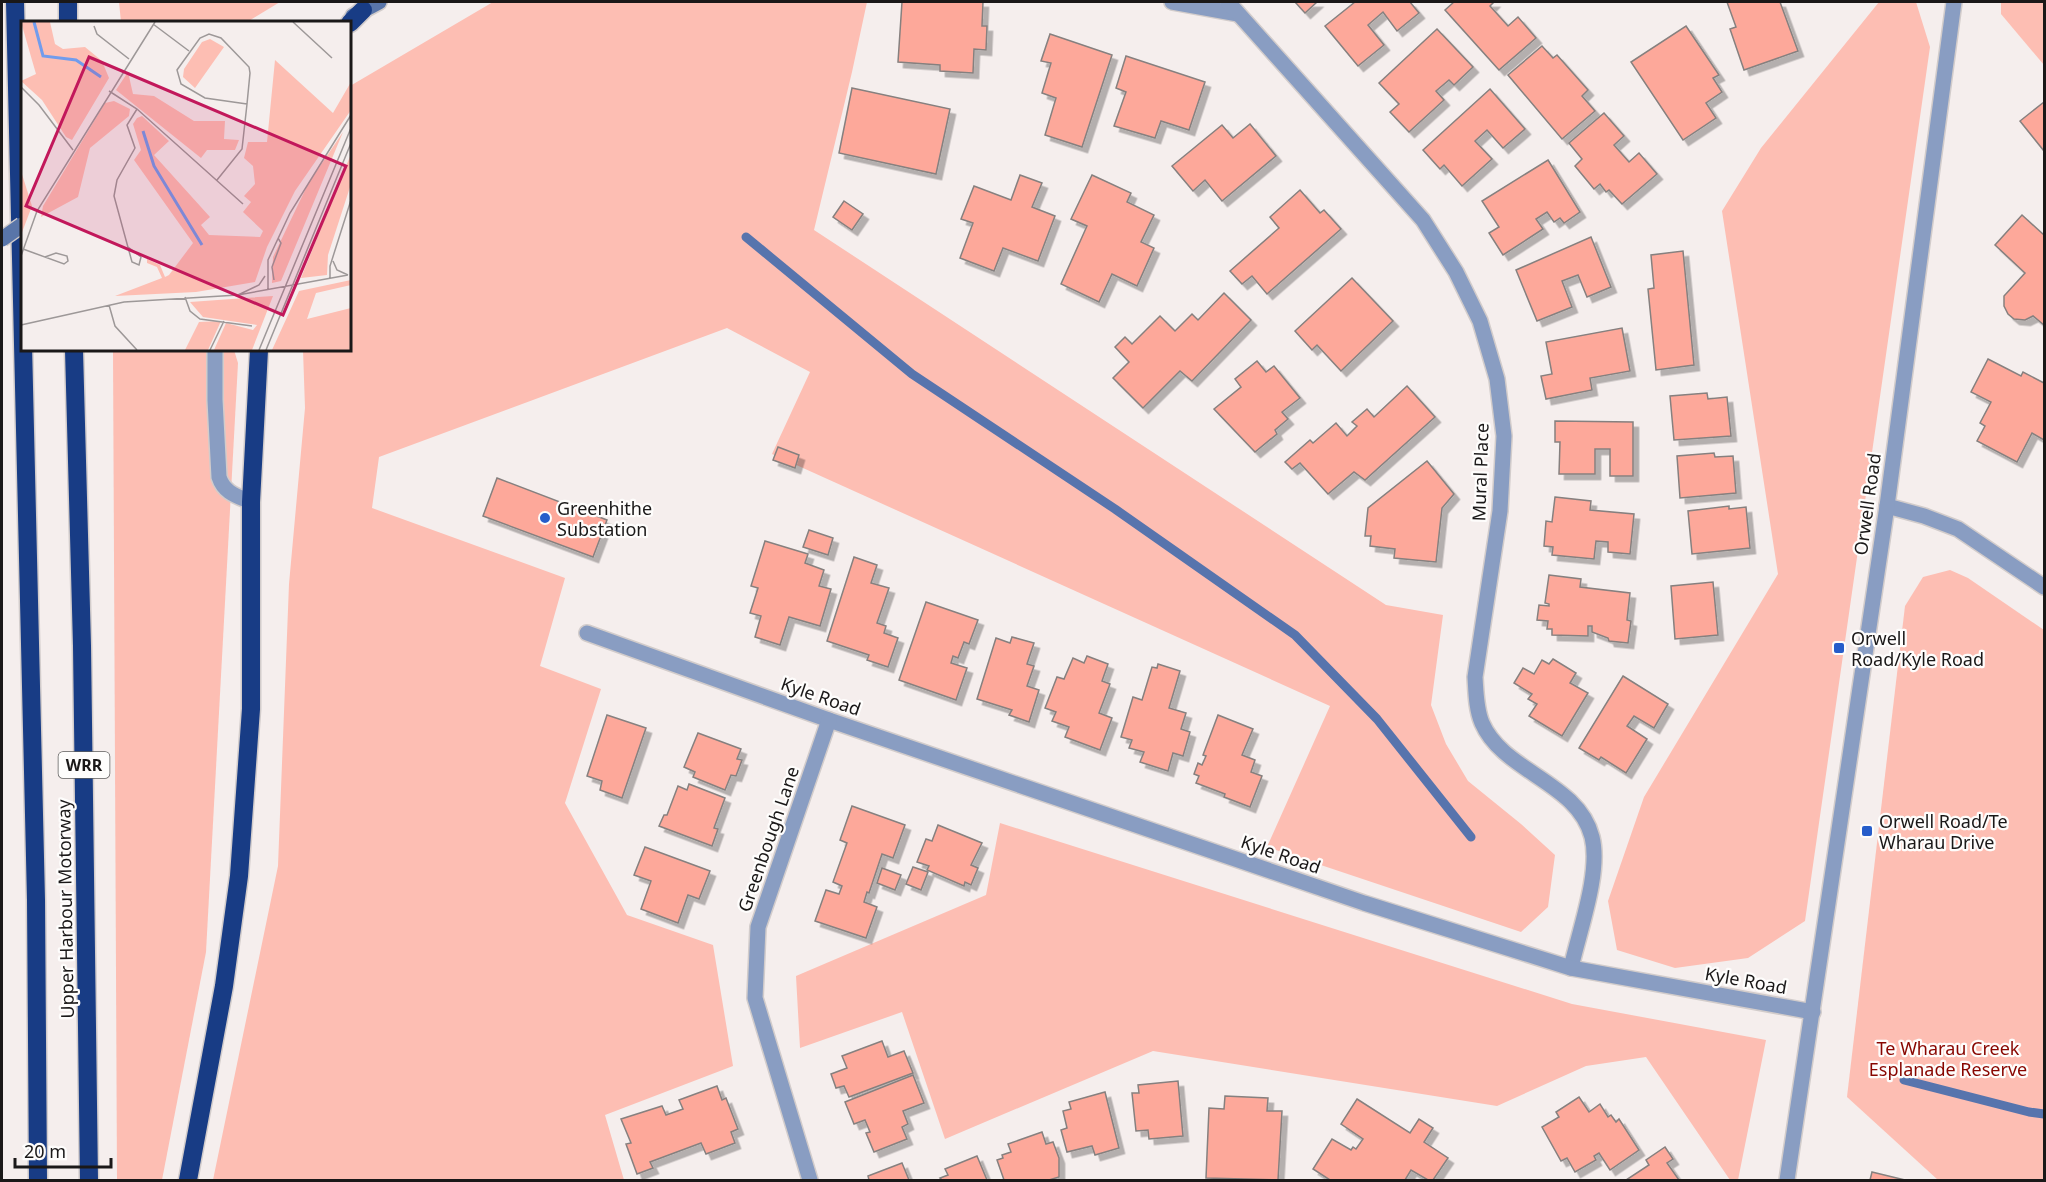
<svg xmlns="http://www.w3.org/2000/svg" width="2046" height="1182" font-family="'Noto Sans',sans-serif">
<defs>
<filter id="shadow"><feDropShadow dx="5.5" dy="5.5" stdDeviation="0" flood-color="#0004"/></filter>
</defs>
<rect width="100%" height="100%" fill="#f5eeed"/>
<g fill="#fdbeb3">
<polygon points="119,2 280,2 247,22 121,22"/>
<polygon points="493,2 867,2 852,72 814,230 1386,605 1443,615 1431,705 1446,744 1468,781 1521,824 1555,855 1548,907 1521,932 1267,847 1330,706 772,454 810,372 727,328 379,457 372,508 565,578 540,666 601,689 565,803 627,915 713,945 733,1066 605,1115 624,1180 213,1180 278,866 289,584 305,408 303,350 350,350 350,86"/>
<polygon points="1879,2 1916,2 1930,47 1805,921 1748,958 1675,968 1617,950 1608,901 1644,797 1778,574 1722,211 1761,148"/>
<polygon points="2001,2 2044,2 2044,65 2001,14"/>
<polygon points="113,350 234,350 238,363 206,952 162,1180 117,1180"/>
<polygon points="1950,570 1968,578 2044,630 2044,1180 1938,1180 1847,1097 1905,606 1923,577"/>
<polygon points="1000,823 1572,1004 1766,1040 1738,1180 1730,1180 1646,1057 1586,1066 1497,1106 1153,1051 945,1139 902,1012 800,1048 796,976 986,895"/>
</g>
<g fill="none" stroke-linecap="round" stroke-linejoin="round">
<g stroke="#5774ad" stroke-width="9">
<polyline points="746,237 912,374 1115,509 1295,635 1377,719 1471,837"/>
<polyline points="1904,1080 2029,1112 2044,1114"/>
</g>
</g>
<g fill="#fda89a" stroke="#86807f" stroke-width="1.5" filter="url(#shadow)">
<polygon points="902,2 983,2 982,26 987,26 986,50 974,49 973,73 940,71 940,65 898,62"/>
<polygon points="1295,2 1317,2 1305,13"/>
<polygon points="1355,2 1410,2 1419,13 1397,31 1383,12 1368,25 1384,45 1358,66 1325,26"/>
<polygon points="1454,2 1494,2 1490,6 1508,26 1518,17 1536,38 1499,70 1445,10"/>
<polygon points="1727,2 1780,2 1798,51 1744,70 1730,29 1736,27"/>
<polygon points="1686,26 1719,75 1713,78 1722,92 1706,103 1716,118 1683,140 1631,62"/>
<polygon points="1437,29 1473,67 1454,85 1449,80 1436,91 1444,100 1409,132 1390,112 1399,104 1379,83"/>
<polygon points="1050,34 1112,55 1082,147 1045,135 1056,98 1042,93 1051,63 1041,61"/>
<polygon points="1542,46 1553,58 1557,55 1588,90 1582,96 1595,111 1562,139 1508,75"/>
<polygon points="1126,56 1205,82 1189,130 1161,121 1155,138 1114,126 1126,92 1116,88"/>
<polygon points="852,88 950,109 936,174 839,153"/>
<polygon points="1490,89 1525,129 1503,148 1487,130 1475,141 1492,159 1462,186 1444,165 1440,169 1423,150"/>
<polygon points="2044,102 2044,151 2020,121"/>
<polygon points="1604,113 1624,136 1614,145 1629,162 1639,153 1657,174 1622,204 1609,190 1606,192 1600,184 1594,189 1575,166 1582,159 1569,143"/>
<polygon points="1250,124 1276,156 1222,201 1205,180 1193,191 1172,166 1222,125 1233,138"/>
<polygon points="1548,160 1580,212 1564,223 1560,218 1554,222 1547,212 1536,219 1543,229 1503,255 1489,233 1499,227 1482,201"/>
<polygon points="1020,175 1042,183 1032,207 1055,216 1038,261 1003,248 994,271 960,258 973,223 961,219 974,186 1011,200"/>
<polygon points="1092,175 1131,193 1127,202 1154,215 1141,242 1154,248 1137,286 1112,274 1099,302 1061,284 1087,226 1071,219"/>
<polygon points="1300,190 1320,213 1324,210 1341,229 1267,294 1252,276 1242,284 1230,271 1279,228 1270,217"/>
<polygon points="844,201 863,214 852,230 833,217"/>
<polygon points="2022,215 2044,235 2044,325 2033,316 2025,320 2014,319 2008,314 2004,306 2004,296 2025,273 1995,245"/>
<polygon points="1591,237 1611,287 1587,297 1578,275 1562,281 1572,307 1537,321 1516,270"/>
<polygon points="1683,251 1694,365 1656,370 1648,289 1654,288 1651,255"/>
<polygon points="1352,278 1393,321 1341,371 1317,345 1312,350 1295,331"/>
<polygon points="1224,293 1251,320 1192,381 1180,371 1143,408 1113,378 1129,362 1115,347 1125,337 1132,344 1160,316 1175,331 1192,314 1198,320"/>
<polygon points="1622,328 1630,371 1590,378 1592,390 1546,399 1541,376 1552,374 1546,342"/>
<polygon points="1988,359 2021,376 2023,372 2044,383 2044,440 2032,433 2017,462 1977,441 1985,426 1980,423 1991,402 1971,392"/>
<polygon points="1257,361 1266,372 1274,366 1300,398 1282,412 1288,419 1275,430 1277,434 1255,452 1214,409 1241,387 1235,379"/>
<polygon points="1407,386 1435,417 1365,480 1354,472 1328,494 1300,463 1292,469 1285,462 1310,440 1313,443 1336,423 1347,436 1357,426 1352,422 1367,409 1374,417"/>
<polygon points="1707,393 1708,399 1727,397 1731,436 1674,440 1670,396"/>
<polygon points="1555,421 1633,422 1633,476 1610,476 1610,449 1595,449 1595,474 1559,474 1560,442 1555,442"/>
<polygon points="778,447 799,455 795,468 773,460"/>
<polygon points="1714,453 1715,457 1733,456 1736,493 1680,498 1677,456"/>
<polygon points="1427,461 1454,494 1442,508 1436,562 1394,558 1395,549 1370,546 1371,536 1365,536 1368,508"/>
<polygon points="497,478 607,520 593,557 483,516"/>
<polygon points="1555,497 1591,501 1590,510 1634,514 1630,554 1608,552 1608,542 1596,541 1594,559 1552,555 1553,547 1544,546 1546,521 1552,522"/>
<polygon points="1729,506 1729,509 1746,507 1750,548 1692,554 1688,511"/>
<polygon points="809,530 833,538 828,555 803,547"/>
<polygon points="765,541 808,554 805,563 824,570 819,586 831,589 820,626 789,617 780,645 755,637 761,616 750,613 758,588 751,586"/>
<polygon points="854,557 877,565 871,583 889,588 877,623 886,626 884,633 898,638 888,667 867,660 869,655 827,641"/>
<polygon points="1549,575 1581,579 1580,587 1630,593 1627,620 1631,621 1628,643 1609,641 1608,638 1592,632 1592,626 1588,626 1588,636 1552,635 1552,629 1547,629 1548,621 1537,620 1539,605 1549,606 1549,604 1545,603"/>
<polygon points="1713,582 1718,635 1675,639 1671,586"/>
<polygon points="926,602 978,620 969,644 964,642 958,658 953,656 951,663 967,668 956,700 899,680"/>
<polygon points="1012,637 1034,643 1027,664 1034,666 1027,686 1039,690 1029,722 1009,715 1012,710 977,699 996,638 1010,643"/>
<polygon points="1087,656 1108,664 1102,681 1110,684 1099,713 1112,718 1100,750 1065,737 1069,727 1052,721 1056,712 1045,708 1057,677 1064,679 1073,658 1084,663"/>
<polygon points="1553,659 1576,673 1570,683 1588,693 1562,736 1529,716 1537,704 1528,699 1532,694 1514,683 1523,668 1534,674 1542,660 1549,664"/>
<polygon points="1158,664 1180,671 1169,708 1186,713 1181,729 1190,732 1183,756 1173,753 1168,771 1140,762 1144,752 1129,748 1132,740 1121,737 1133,697 1142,700 1152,667 1157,668"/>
<polygon points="1623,676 1668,704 1654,728 1634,716 1627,726 1647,739 1626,773 1601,757 1599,760 1579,748"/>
<polygon points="607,715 646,728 622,798 600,790 602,781 587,776"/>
<polygon points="1218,715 1253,729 1242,755 1255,760 1251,772 1262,776 1250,807 1224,797 1225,794 1196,783 1199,776 1194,774 1198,763 1202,765 1206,756 1203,755"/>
<polygon points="698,733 741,749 737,759 742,760 736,776 731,775 725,790 693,777 695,772 684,767"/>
<polygon points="689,784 725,798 714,828 718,829 712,846 659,826 664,815 667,815 678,786 687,790"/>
<polygon points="852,806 905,825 893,858 882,854 869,893 867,892 864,902 877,907 866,938 815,921 826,890 839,894 842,886 833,882 847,843 840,840"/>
<polygon points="938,825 982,843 971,865 978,868 971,885 965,882 964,886 927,870 929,866 917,862 926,839 932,841"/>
<polygon points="645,847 710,871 699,899 688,895 678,923 641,909 651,881 634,875"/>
<polygon points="913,867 928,872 921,890 906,884"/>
<polygon points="882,868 901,875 895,890 877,883"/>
<polygon points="882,1041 888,1057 904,1051 913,1073 849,1097 844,1086 836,1088 831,1074 847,1068 842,1056"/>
<polygon points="913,1075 924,1103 903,1111 908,1124 902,1127 907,1139 874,1152 866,1133 870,1132 865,1120 854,1124 845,1102"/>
<polygon points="1178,1081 1183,1136 1149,1139 1148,1130 1136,1131 1132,1093 1139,1093 1138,1085"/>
<polygon points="717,1086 722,1100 726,1098 738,1129 731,1132 735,1143 706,1154 701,1143 650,1162 653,1168 637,1174 626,1144 631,1143 621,1119 662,1106 666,1115 683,1109 679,1100"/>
<polygon points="1105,1092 1119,1148 1095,1155 1092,1146 1067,1152 1061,1130 1067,1128 1063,1111 1071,1109 1069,1102"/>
<polygon points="1225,1096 1268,1098 1267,1111 1282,1111 1278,1180 1206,1178 1209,1108 1224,1109"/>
<polygon points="1579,1097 1589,1112 1600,1104 1608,1117 1611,1115 1616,1122 1619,1119 1639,1150 1610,1170 1599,1153 1594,1156 1596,1160 1575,1172 1567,1158 1561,1161 1542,1127 1559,1117 1556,1112"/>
<polygon points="1357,1099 1410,1133 1419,1119 1433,1128 1424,1142 1448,1158 1433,1180 1428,1180 1411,1170 1405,1180 1330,1180 1313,1169 1332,1139 1351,1150 1353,1147 1356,1149 1363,1139 1341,1124"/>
<polygon points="1042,1132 1046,1144 1053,1142 1059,1158 1059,1177 1049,1180 1004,1180 997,1160 1003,1158 1002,1155 1011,1152 1008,1144"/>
<polygon points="1665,1147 1673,1159 1667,1163 1679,1180 1626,1180 1649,1165 1646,1160"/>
<polygon points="977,1156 987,1180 942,1180 940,1178 948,1175 945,1169"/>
<polygon points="902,1163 909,1180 869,1180 868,1176"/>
<polygon points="1872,1172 1905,1180 1870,1180"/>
</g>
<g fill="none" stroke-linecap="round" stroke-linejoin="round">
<defs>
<path id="lane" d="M215,350V400L219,477C224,493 237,496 251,502"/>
<g id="street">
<polyline points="1172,2 1238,14"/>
<path d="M1228,2L1423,220L1456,272L1480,321L1497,379L1504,436L1500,511L1475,677C1476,692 1476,709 1482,723C1503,772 1578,782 1592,837C1601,873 1579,931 1571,968"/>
<polyline points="1887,506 1924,516 1958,529 2044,587"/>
<polyline points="587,633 829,720 1364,903 1571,968 1813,1012"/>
<polyline points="810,1180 755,998 758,927 829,720"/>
<polyline points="1787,1180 1887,506 1954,2"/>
</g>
<polyline id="secondary" points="353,16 379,2"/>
<g id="highway">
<polyline points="15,2 36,900 38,1180"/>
<polyline points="68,2 68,22"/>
<polyline points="350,23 363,10"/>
<polyline points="74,350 82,646 89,1180"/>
<polyline points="188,1180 224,986 239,876 251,709 251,502 259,350"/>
</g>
</defs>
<use href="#lane" stroke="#d2cccb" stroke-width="18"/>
<use href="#street" stroke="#d2cccb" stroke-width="18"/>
<use href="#secondary" stroke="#d2cccb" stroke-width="18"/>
<use href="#highway" stroke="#d2cccb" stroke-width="21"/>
<use href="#lane" stroke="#899dc2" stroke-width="15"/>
<use href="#street" stroke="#899dc2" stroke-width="15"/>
<use href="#secondary" stroke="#5975a9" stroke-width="15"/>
<use href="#highway" stroke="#183c85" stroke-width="18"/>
<defs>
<polyline id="secondary-bridge" points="2,239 22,225"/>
</defs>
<use href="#secondary-bridge" stroke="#d2cccb" stroke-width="18" stroke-linecap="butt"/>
<use href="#secondary-bridge" stroke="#5975a9" stroke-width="15"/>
</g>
<g fill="#265dca" stroke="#fefdfc" stroke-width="2">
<circle cx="545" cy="518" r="6"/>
<rect x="1833" y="642" width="12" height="12" rx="3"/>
<rect x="1861" y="825" width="12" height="12" rx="3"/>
</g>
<g text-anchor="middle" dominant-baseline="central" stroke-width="4.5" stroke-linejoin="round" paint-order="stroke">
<rect fill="#fefdfc" stroke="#5e5d5c" stroke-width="1.5" x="58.5" y="752" width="51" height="26" rx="4.5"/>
<g font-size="16" font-weight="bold" fill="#1a1818">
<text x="84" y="765">WRR</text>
</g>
<g font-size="18" fill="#1a1818" stroke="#fefdfc">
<text transform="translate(1480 472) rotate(-88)">Mural Place</text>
<text transform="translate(1867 504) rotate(-82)">Orwell Road</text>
<text transform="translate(821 696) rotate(19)">Kyle Road</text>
<text transform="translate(768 839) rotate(-71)">Greenbough Lane</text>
<text transform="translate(1281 854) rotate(19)">Kyle Road</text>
<text transform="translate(65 909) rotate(-91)">Upper Harbour Motorway</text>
<text transform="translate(1746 980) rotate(10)">Kyle Road</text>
</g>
<g font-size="18" fill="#1a1818" stroke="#fefdfc" text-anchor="start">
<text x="557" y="508">Greenhithe<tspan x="557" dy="21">Substation</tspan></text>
<text x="1851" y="638">Orwell<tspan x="1851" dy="21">Road/Kyle Road</tspan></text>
<text x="1879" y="821">Orwell Road/Te<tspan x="1879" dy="21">Wharau Drive</tspan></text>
</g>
<g font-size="18" fill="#880600" stroke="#fefdfc">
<text x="1948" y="1048">Te Wharau Creek<tspan x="1948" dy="21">Esplanade Reserve</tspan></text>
</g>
</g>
<g transform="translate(21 21)">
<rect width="330" height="330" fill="#f5eeed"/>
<path d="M0,1H29L34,23L42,28L64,26L81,40L88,57L51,119L45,116L21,79L0,60L15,53ZM189,18L203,26L174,67L162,56L163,48L181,21ZM254,39L312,92L330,61V89L274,170L246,226L234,261L175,271L94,275L141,257L136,246L126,242V238L139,244L144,256L148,254L172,222L113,139L120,129L112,103L116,97L121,95L148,120L133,134L189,196L180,204L188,214L239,216L242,210L222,191L230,181L223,175L234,163L232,145L223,137L227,121H246ZM107,51L112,73L133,75L173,100H204L203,118L218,119L214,129H186L180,137L95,69ZM93,80L109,88L108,95L69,127L57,176L20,196L22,185L84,82ZM322,111L260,260L251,262L252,236L287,163ZM330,133V163L307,234L306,254L280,257ZM0,150L11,185L0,214ZM330,259V264L295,272L286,298L330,287V329H251L278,270ZM252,275L231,329H193L205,302L232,309L236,304L182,296L169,281ZM200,300L187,329H164L178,301Z" fill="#fdbeb3"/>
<path fill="none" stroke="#719ced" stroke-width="3" d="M13,1L22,35L55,39L80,56M122,110L133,145L181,224"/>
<path fill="none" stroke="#9d9898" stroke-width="1.5" d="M272,1L311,37M132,3L168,30M73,5L76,13L108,38M0,66L18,84L52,129M88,70L116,88L222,183M196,159L221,128L226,83L229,52L228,46L200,17L188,13L179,17L156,49L160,63L184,77L226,83M107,226L120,236L118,244L111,241L93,175L96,159L114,127L106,104L116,88M2,228L43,243L47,240L46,235L35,232L24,236M0,235L16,190L134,1M312,240L316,249L327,254M309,258V245L330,179M253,259L251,246L260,222L257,217M247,269V239L269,192L330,94M217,274L238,264L244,255M164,276L169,290L179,298L231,305M88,284L94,305L116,329M0,304L103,281L217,274L327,254M189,329L203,300M238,329L330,107M245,329L330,122"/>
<path fill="#c2185b" fill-opacity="0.15" stroke="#c2185b" stroke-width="3" d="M68,36L325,145L262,294L5,185Z"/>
<rect width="330" height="330" fill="none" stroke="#1a1818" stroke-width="3"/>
</g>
<rect width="2046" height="1182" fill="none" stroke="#1a1818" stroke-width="6"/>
<path d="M15 1158v9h96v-9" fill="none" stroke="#1a1818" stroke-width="3"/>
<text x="24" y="1158" font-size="18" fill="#1a1818" stroke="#fefdfc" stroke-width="4.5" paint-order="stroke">20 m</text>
</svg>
